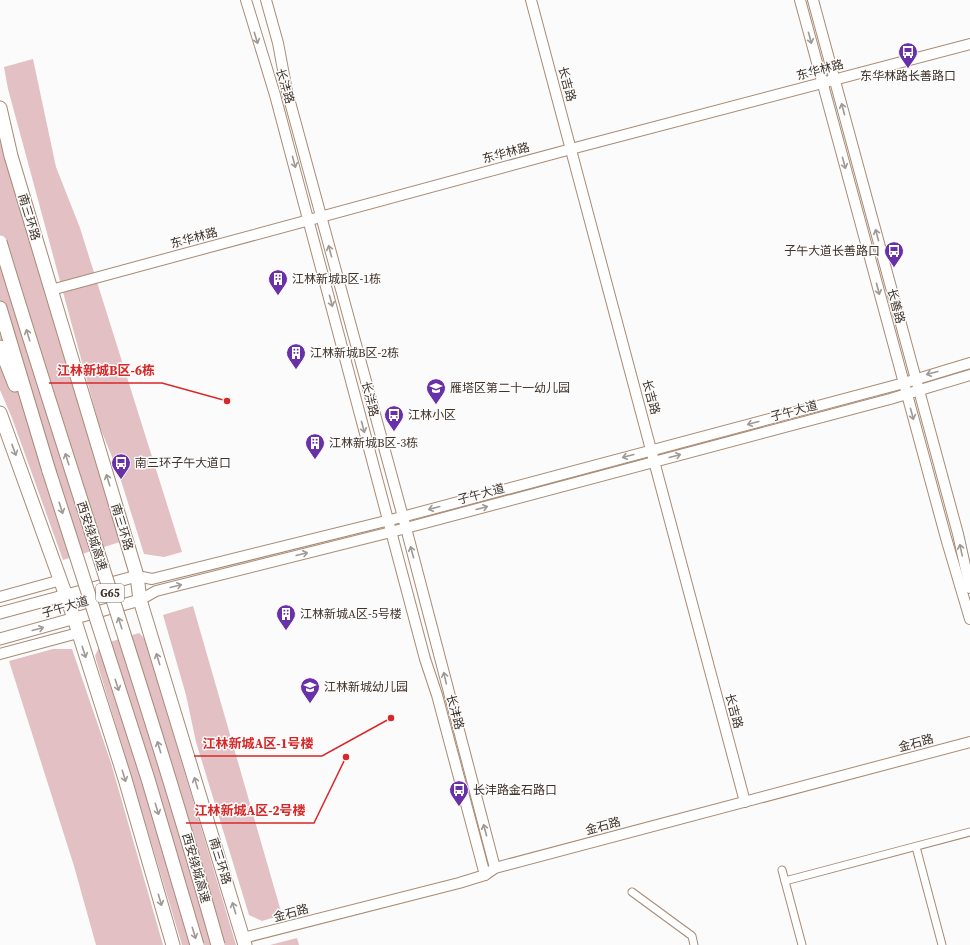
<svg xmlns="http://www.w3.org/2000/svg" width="970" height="945" font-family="'Source Serif 4','Noto Sans SC',serif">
<rect width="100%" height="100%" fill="#fbfbfb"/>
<g fill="#e2c0c4">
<polygon points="33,59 56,167 80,228 182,552 164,557 144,554 119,474 99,425 8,89 4,67"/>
<polygon points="0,127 120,542 63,560 12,418 0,390"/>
<polygon points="193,606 282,915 262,921 249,915 196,742 186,695 163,615"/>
<polygon points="139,633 145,639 236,945 182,945 95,656 100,645"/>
<polygon points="53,649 72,649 111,763 163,945 96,945 74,866 9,661"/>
<polygon points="297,938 299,945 270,945"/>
</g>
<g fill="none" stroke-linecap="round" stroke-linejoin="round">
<defs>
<g id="street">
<polyline points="916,847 942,945"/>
<polyline points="782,870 802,945"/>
<polyline points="785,881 970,832"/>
<polyline points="632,892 692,936 694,945"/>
</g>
<g id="secondary">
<polyline points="246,0 275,95 425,659 437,695 485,875"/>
<polyline points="266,0 278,43 287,91 406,528 495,868"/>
<polyline points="531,0 745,802"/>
<polyline points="800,0 946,538 970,619"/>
<polyline points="813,0 958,534 970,588"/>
<polyline points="51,290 571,149 970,44"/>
<polyline points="137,576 152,579 402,517 904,383 970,363"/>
<polyline points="0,597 61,580"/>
<polyline points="140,600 156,591 391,532 890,399 970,375"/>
<polyline points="0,654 78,633"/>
<polyline points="243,938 459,883 485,875 495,868 970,742"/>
</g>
<g id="primary">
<polyline points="0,613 137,576"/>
<polyline points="0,639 140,600"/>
</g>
<g id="highway">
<polyline points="0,108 11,156 137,576 140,600 245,945"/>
<polyline points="0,308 49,471"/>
<polyline points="0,347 15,385"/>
<polyline points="0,413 74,618 125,779 173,945"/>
</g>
</defs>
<use href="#street" stroke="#a88b75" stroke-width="9"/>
<use href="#secondary" stroke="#a88b75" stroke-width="12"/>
<use href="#primary" stroke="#a88b75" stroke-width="13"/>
<use href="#highway" stroke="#a88b75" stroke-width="15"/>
<use href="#street" stroke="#fff" stroke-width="7"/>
<use href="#secondary" stroke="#fff" stroke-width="10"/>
<use href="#primary" stroke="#fff" stroke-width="11"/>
<use href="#highway" stroke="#fff" stroke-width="13"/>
<defs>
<g id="highway-bridge">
<path d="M0,242C71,477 152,709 218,945"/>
<polyline points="49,471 148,779 197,945"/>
</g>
</defs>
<use href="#highway-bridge" stroke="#a88b75" stroke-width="15" stroke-linecap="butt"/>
<use href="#highway-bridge" stroke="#fff" stroke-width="13"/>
</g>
<defs><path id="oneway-shaft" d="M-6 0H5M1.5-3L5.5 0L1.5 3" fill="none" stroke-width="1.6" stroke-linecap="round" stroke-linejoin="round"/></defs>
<g stroke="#9f9894">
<use href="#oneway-shaft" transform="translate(256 38) rotate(73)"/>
<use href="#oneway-shaft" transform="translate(810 38) rotate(75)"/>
<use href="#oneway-shaft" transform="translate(843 109) rotate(-105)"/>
<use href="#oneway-shaft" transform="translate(294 162) rotate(75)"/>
<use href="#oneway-shaft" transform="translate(844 163) rotate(75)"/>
<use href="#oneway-shaft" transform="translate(877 235) rotate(-105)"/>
<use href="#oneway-shaft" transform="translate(330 251) rotate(-105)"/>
<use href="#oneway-shaft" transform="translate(878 289) rotate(75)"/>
<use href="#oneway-shaft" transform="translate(331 301) rotate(75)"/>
<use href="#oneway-shaft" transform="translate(28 335) rotate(-107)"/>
<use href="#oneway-shaft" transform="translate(932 373) rotate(165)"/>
<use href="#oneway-shaft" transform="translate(912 414) rotate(75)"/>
<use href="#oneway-shaft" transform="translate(753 423) rotate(165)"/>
<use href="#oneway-shaft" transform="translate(363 427) rotate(75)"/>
<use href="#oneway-shaft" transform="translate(14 450) rotate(70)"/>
<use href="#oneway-shaft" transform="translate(628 456) rotate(165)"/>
<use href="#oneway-shaft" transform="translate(675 456) rotate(-15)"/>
<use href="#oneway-shaft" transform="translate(67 459) rotate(-108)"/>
<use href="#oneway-shaft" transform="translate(108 480) rotate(-107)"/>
<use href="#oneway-shaft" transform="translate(61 508) rotate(72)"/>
<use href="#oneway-shaft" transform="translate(434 508) rotate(165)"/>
<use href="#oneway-shaft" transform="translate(482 508) rotate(-15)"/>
<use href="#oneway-shaft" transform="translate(961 550) rotate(-102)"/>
<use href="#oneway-shaft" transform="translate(412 552) rotate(-105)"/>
<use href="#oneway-shaft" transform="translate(302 554) rotate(-14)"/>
<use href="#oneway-shaft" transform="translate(176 586) rotate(-14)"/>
<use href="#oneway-shaft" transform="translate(120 623) rotate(-108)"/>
<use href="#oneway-shaft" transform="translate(38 629) rotate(-15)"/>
<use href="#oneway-shaft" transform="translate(84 652) rotate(72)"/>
<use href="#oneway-shaft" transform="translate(158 659) rotate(-107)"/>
<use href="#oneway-shaft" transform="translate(445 678) rotate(-103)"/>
<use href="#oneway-shaft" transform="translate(117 685) rotate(72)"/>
<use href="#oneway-shaft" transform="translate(159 747) rotate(-107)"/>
<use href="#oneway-shaft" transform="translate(124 776) rotate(73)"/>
<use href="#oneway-shaft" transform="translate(196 783) rotate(-107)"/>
<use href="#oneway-shaft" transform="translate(157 809) rotate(73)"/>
<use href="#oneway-shaft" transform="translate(485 830) rotate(-105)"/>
<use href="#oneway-shaft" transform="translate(160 900) rotate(74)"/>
<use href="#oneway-shaft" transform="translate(234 908) rotate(-107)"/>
<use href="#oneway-shaft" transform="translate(194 933) rotate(73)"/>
</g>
<defs>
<symbol id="bus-pin" viewBox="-11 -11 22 30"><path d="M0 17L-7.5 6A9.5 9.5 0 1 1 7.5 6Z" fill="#6931a7" stroke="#fbfbfb"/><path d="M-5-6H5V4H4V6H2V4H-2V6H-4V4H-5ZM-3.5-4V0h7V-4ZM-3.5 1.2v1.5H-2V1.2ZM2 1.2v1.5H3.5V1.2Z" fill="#fff"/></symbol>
<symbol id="building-pin" viewBox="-11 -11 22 30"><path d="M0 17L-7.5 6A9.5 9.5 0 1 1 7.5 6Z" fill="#6931a7" stroke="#fbfbfb"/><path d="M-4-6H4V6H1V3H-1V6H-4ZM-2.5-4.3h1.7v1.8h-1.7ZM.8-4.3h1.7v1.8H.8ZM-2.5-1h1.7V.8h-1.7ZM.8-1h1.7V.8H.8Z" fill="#fff"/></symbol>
<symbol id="school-pin" viewBox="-11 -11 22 30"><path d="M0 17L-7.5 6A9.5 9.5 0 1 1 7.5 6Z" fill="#6931a7" stroke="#fbfbfb"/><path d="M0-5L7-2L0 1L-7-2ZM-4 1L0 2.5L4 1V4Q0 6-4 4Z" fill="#fff"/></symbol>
</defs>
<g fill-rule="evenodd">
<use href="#bus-pin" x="897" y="41" width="22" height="30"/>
<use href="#bus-pin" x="883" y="240" width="22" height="30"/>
<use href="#building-pin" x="267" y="268" width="22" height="30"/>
<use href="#building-pin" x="285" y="342" width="22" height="30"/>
<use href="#school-pin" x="425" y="377" width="22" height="30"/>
<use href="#bus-pin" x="383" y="404" width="22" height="30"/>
<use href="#building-pin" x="304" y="432" width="22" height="30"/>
<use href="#bus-pin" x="110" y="452" width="22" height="30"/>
<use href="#building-pin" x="275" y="603" width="22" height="30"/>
<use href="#school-pin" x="299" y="676" width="22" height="30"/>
<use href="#bus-pin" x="448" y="779" width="22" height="30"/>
</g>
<g text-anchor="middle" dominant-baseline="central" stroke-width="3" stroke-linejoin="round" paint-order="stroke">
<rect fill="#fbfbfb" stroke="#776e68" stroke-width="1" x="96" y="584" width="28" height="18" rx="3"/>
<g font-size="11" font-weight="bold" fill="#3f3229">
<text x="110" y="593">G65</text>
</g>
<g font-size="12" fill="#3f3229" stroke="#fbfbfb">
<text transform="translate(820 70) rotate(-15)">东华林路</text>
<text transform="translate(567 84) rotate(75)">长吉路</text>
<text transform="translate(285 86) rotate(73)">长沣路</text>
<text transform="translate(506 153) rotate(-15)">东华林路</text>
<text transform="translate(29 217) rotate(73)">南三环路</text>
<text transform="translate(194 238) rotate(-15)">东华林路</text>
<text transform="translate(896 306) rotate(75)">长善路</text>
<text transform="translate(651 397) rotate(75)">长吉路</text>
<text transform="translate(370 399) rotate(76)">长沣路</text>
<text transform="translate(794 411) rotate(-15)">子午大道</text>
<text transform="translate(481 494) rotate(-15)">子午大道</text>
<text transform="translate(122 527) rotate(73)">南三环路</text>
<text transform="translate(92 536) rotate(72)">西安绕城高速</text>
<text transform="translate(65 607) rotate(-16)">子午大道</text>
<text transform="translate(734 711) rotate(75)">长吉路</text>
<text transform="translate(455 712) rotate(75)">长沣路</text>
<text transform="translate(916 743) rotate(-15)">金石路</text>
<text transform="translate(603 826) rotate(-15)">金石路</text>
<text transform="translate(220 861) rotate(73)">南三环路</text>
<text transform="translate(196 868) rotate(74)">西安绕城高速</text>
<text transform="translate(291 913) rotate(-15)">金石路</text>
</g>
<g font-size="12" fill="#3f3229" stroke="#fbfbfb" text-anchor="start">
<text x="908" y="76" text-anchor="middle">东华林路长善路口</text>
<text x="880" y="251" text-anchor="end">子午大道长善路口</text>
<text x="292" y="279">江林新城B区-1栋</text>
<text x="310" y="353">江林新城B区-2栋</text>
<text x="450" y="388">雁塔区第二十一幼儿园</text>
<text x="408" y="415">江林小区</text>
<text x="329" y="443">江林新城B区-3栋</text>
<text x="135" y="463">南三环子午大道口</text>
<text x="300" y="614">江林新城A区-5号楼</text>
<text x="324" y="687">江林新城幼儿园</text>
<text x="473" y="790">长沣路金石路口</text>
</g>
</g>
<path fill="none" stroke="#d62828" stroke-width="1.5" d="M227 401L162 383H49M391 718L322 756H194M346 757L314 823H186"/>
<g fill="#d62828" stroke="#fbfbfb" stroke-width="1.5">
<circle cx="227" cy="401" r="4"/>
<circle cx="391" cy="718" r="4"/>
<circle cx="346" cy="757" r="4"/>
</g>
<g font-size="13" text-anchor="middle" font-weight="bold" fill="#d62828" stroke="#fbfbfb" stroke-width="3" stroke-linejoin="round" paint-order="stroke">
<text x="106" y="375">江林新城B区-6栋</text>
<text x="258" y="748">江林新城A区-1号楼</text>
<text x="250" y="815">江林新城A区-2号楼</text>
</g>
</svg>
